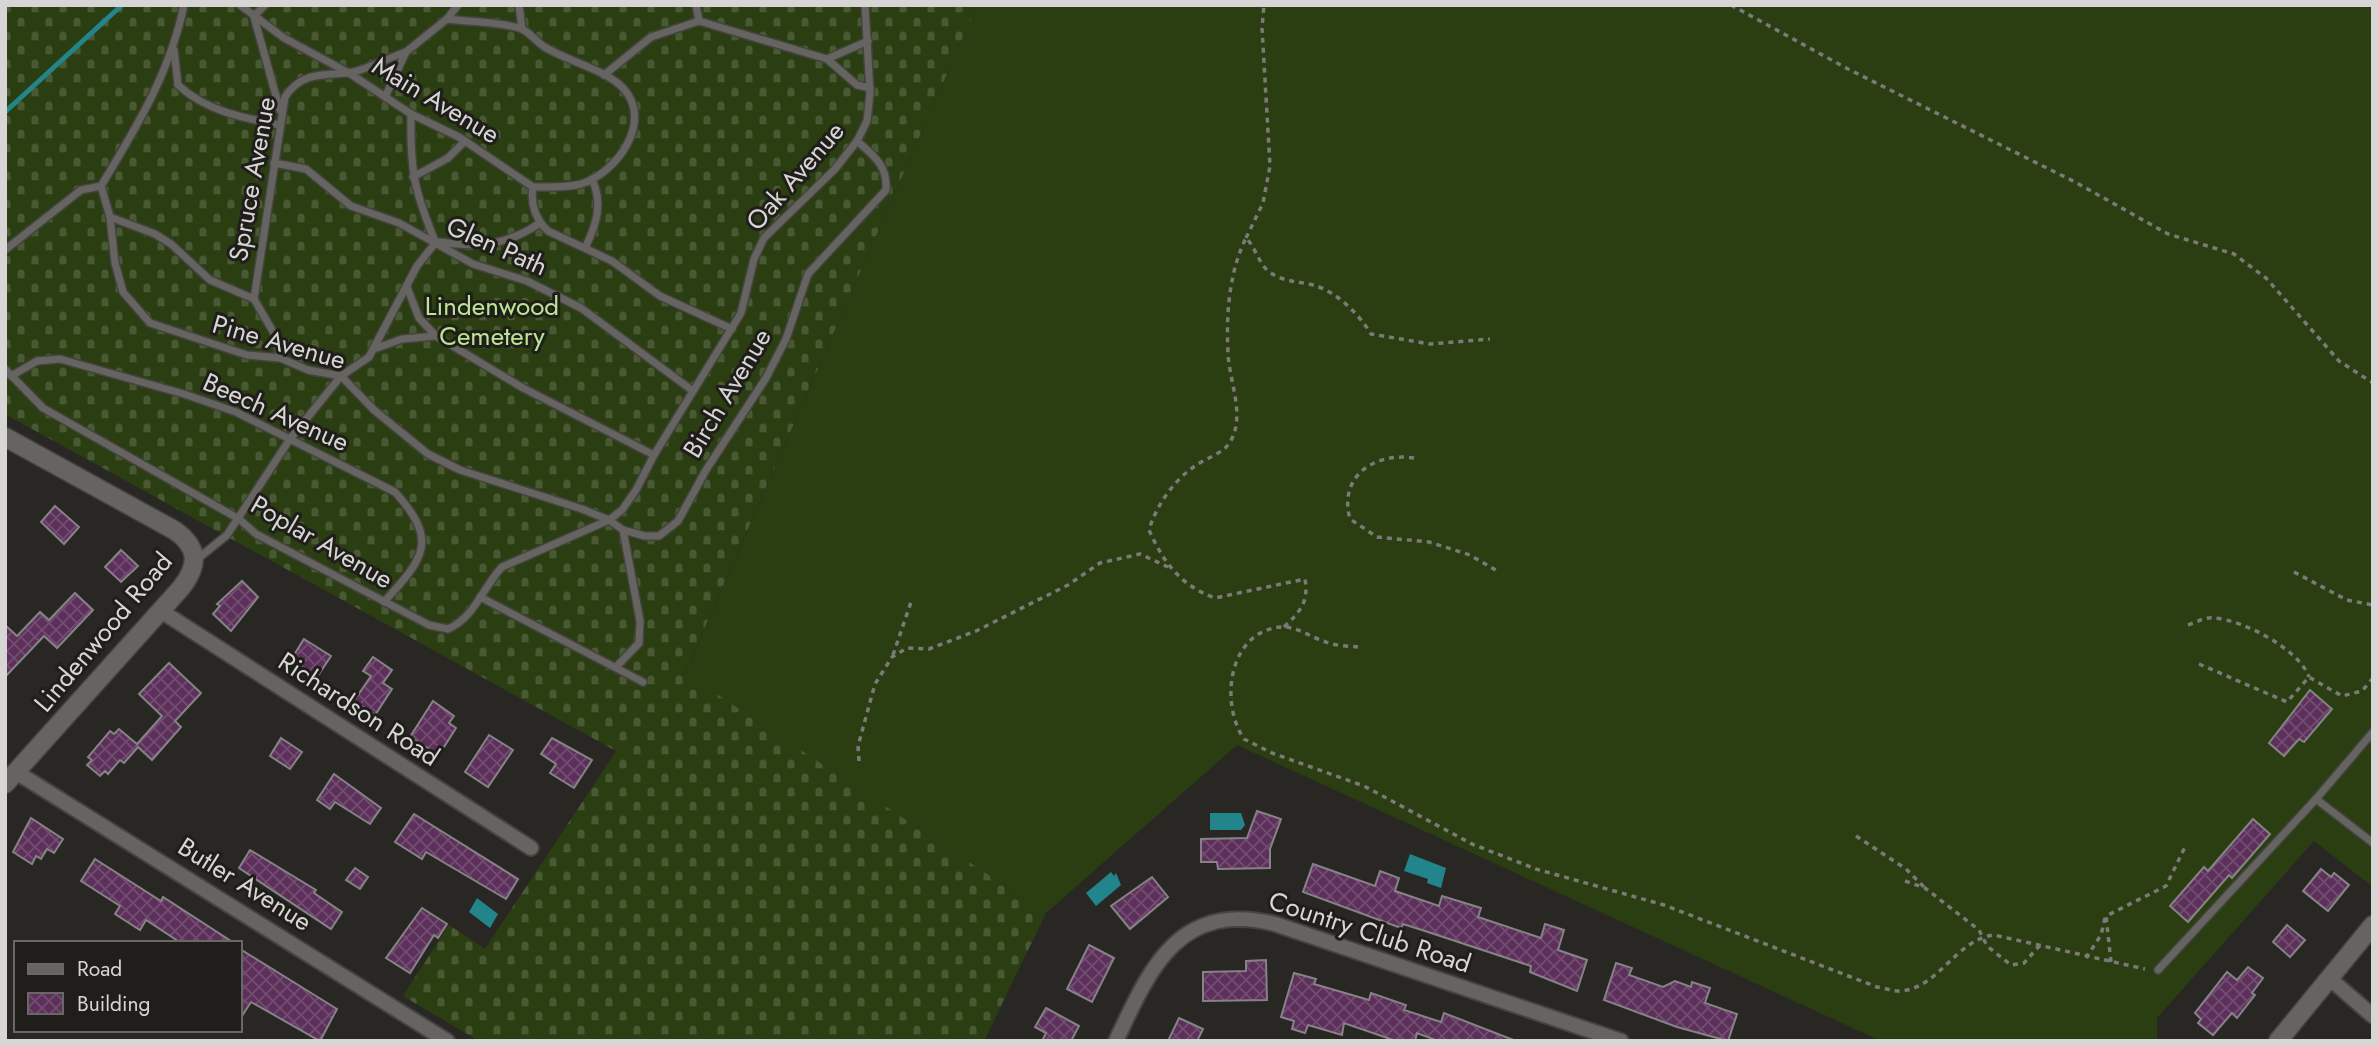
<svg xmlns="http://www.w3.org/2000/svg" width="2378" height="1046" font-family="Jost,sans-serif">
<defs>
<pattern id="cemetery-stones" width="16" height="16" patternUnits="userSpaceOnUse" patternTransform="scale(1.75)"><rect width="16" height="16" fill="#2b3e12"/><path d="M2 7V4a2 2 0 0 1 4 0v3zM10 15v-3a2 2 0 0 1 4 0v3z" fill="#495934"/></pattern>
<pattern id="building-cross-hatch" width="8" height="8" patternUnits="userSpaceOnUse" patternTransform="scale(1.75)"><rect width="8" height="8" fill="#5c305a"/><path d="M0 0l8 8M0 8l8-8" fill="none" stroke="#734d71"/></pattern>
</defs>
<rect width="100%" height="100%" fill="#292724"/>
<polygon fill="#2b3e12" points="977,5 2366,5 2373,10 2373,887 2314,841 2157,1018 2157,1041 1881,1041 1237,745 1046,913 685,674"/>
<polygon fill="url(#cemetery-stones)" points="5,5 977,5 685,673 1046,913 984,1041 479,1041 403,996 449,925 485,949 616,751 5,414"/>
<g fill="#21858b">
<polygon points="1210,813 1241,813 1245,825 1241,830 1210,830"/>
<polygon points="1410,854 1446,868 1441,888 1427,883 1428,879 1404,871"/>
<polygon points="1111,872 1114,876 1116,873 1121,885 1096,906 1086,893"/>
<polygon points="477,898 498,914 490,928 469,912"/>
</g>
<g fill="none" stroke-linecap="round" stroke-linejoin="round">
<polyline stroke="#21858b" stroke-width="5" points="5,112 122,5"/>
</g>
<g fill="url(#building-cross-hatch)" stroke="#868386" stroke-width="2">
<polygon points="55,506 79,527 64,544 41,522"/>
<polygon points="121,550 138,566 121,582 105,567"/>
<polygon points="242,581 258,597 231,631 213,614 220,606 217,604"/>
<polygon points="75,593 93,610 57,648 44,636 5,677 5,625 17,636 40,612 49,620"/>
<polygon points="304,639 331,656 315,680 289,663"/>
<polygon points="373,657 392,670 383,683 392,689 375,715 354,701 371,676 363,671"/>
<polygon points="169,663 201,693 175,721 181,727 152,760 138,747 124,763 120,760 108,774 105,771 100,776 87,765 92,760 88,757 110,731 114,734 119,729 137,744 162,716 139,694"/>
<polygon points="2310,690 2332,709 2304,742 2299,739 2284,756 2269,743"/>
<polygon points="433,701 454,716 449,723 456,728 439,755 410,737"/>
<polygon points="489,735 513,750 488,787 465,772"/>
<polygon points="281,738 302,752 290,769 270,756"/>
<polygon points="552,738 592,760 574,788 550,773 556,764 541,754"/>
<polygon points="334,774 381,808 370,824 335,802 330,809 317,800"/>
<polygon points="1257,811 1281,819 1270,849 1270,868 1218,869 1217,862 1201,862 1201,839 1247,838"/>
<polygon points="414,814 518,879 506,899 426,852 422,859 395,842"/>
<polygon points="31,818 63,839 54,853 47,849 41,859 36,856 32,864 13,852"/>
<polygon points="2253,819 2270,834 2232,878 2229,875 2188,922 2170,906 2204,867 2208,871"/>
<polygon points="250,850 316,890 314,893 342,912 331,929 239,868"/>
<polygon points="95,859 161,901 163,897 234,943 181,943 146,920 140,930 115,914 120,906 81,881"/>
<polygon points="1313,864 1375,886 1380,871 1399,878 1395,891 1439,906 1442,896 1481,908 1478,917 1541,938 1545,924 1564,930 1558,950 1587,960 1577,991 1530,972 1531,966 1425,931 1403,924 1401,928 1303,892"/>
<polygon points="355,868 368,877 360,889 346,880"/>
<polygon points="2321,869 2331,877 2334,873 2349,885 2328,911 2303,891"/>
<polygon points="1152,877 1168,897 1130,929 1111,906"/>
<polygon points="422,908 447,924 438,938 434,935 410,973 386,958"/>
<polygon points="2287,925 2305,940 2290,957 2273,942"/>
<polygon points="1089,945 1114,958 1092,1002 1067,989"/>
<polygon points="240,949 337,1009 320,1041 251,1002 240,1019"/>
<polygon points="1266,960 1267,1000 1203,1001 1203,972 1246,971 1246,961"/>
<polygon points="1616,963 1632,968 1629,975 1663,987 1675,981 1691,987 1692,982 1710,988 1705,1003 1737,1014 1728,1041 1677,1027 1604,1000"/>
<polygon points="2248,967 2263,978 2252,993 2255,995 2237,1018 2232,1013 2213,1035 2198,1023 2201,1019 2195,1013 2227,972 2237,980"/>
<polygon points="1294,973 1316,979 1314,984 1369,1000 1371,993 1406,1005 1404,1010 1441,1022 1444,1013 1516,1041 1438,1041 1417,1033 1415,1041 1396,1041 1344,1023 1342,1035 1308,1025 1305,1033 1292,1029 1294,1021 1281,1017"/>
<polygon points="1046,1008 1079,1026 1071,1041 1042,1041 1046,1033 1035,1027"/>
<polygon points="1179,1018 1203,1029 1197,1041 1168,1041"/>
</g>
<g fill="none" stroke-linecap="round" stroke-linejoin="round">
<defs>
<g id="service">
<path d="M184,5C170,73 136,128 101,186L110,217L115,263L123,292L150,323L247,355L280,358L308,370L341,376L374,410L428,454L460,470L582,509L609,520L623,530L640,621L639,643L617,666"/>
<polyline points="240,5 284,38 349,73 411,114 459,137 533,187"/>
<polyline points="519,5 522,29"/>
<polyline points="254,16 265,5"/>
<polyline points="254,17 280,110"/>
<path d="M447,19C468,22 504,22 522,29C530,33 536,41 543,46C566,61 607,70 623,88C654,121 617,173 581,184C565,188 549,187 533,187"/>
<polyline points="699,21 827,59 868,41"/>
<path d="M174,50L178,85C206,111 243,118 280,125"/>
<polyline points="827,59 857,85 870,88"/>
<polyline points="604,75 651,37 699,21 696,5"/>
<polyline points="385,97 406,52 447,19 458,5"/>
<path d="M411,114C410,170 414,190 435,241"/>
<polyline points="274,163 306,169 351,206 399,223 473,264 527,281 581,308 693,391"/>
<polyline points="413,177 448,158 465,141"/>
<path d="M533,187C530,204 536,220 548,231L612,261L660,296L732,329"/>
<polyline points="110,217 155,234 171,244 210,280 254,299 275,335 280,358"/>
<path d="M440,242C477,248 508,245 540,223"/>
<path d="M586,246C597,223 603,203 592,179"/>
<polyline points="5,250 81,190 101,186"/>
<polyline points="407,287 419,318 436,336 523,388 654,455"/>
<path d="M254,299L285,97C301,72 323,75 348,73C364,71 390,57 406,52"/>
<polyline points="374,349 402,339 436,336"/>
<path d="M5,369L43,408L239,519L256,534L429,625L448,629C475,617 483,587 502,567L609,520L622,510L636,490L654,455L741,313L754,259L764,238L835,169L857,141L867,121L870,93L865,5"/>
<path d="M11,376L37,361L60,359L184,394L236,412L395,492C439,541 424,558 384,602"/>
<path d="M623,530L645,536H659L678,521L706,470L766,378L786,339L808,274L886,190C888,166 874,156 857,141"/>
<polyline points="195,561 227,535 290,439 341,376 369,357 417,266 436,242"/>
<polyline points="480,597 643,682"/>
<polyline points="2316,799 2373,732"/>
<polyline points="2158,970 2316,799 2373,843"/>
</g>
<g id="minor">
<polyline points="161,611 531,848"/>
<polyline points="16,772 447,1041"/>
<polyline points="2329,978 2373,1016"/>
<path d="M1116,1041C1150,968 1179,900 1275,924L1621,1041"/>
</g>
<path id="tertiary" d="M5,437L174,530C199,547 199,565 181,588L5,784"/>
<polyline id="secondary" points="2278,1041 2373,925"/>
</defs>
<use href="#service" stroke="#444341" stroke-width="10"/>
<use href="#minor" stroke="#444341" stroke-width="18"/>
<use href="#tertiary" stroke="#444341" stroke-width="21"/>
<use href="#secondary" stroke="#444341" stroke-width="21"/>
<g stroke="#7c7a78" stroke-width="3.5" stroke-dasharray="5 5" stroke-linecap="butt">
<polyline points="1731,5 1848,69 2075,182 2168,234 2234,254 2266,278 2339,361 2373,383"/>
<polyline points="1246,238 1263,203 1270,166 1262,28 1264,5"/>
<path d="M1414,458C1375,452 1338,476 1350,519L1377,537L1429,542L1470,555L1499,572"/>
<polyline points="2294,572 2347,600 2373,605"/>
<path d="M2188,625C2197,622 2204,617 2214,618C2243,620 2299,649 2309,677"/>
<path d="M1284,627C1300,612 1309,602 1305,579L1215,598C1181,586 1163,562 1149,530C1156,506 1174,480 1195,466C1206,458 1223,454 1230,442C1246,416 1229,381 1228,353C1226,315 1229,272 1246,238C1255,247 1258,261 1267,270C1281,282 1297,281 1313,285C1336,291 1359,314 1371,334L1430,344L1490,339"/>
<path d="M1358,647C1348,646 1336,646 1326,642C1312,638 1297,626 1281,627C1229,631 1219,702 1244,739L1272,753L1364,786L1472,844L1536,869L1664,905L1877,987C1884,988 1892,991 1899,991C1938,990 1956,939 1994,935L2145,969"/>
<polyline points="893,655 911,602"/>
<polyline points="2199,664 2287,702 2309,677 2342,696 2362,691 2373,678"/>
<polyline points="859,761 858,746 875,684 892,657 907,648 929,649 976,631 1068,585 1100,563 1140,554 1168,567"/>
<polyline points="1856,836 1906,869 1924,887"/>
<polyline points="1905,881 1925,888 1979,930 1987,946 2011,965 2024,963 2041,944"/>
<polyline points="2086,958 2101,935 2105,918"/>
<polyline points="2111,962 2106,916 2166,886 2186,845"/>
</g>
<use href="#service" stroke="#666461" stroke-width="7"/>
<use href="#minor" stroke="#666461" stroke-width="14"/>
<use href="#tertiary" stroke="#666461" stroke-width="18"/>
<use href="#secondary" stroke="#666461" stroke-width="18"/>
</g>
<g text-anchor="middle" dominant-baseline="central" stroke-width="6" stroke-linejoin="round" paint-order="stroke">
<g font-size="26" fill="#d7d6d4" stroke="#1f1e1b">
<text transform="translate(436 100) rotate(31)">Main Avenue</text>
<text transform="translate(795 176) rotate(-49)">Oak Avenue</text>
<text transform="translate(252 179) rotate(-80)">Spruce Avenue</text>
<text transform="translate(497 246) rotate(24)">Glen Path</text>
<text transform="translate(279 342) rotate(16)">Pine Avenue</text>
<text transform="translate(727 393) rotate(-59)">Birch Avenue</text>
<text transform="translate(276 412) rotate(24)">Beech Avenue</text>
<text transform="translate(322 542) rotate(30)">Poplar Avenue</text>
<text transform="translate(103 632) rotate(-50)">Lindenwood Road</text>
<text transform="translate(359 709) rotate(33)">Richardson Road</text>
<text transform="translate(245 884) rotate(32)">Butler Avenue</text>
<text transform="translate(1370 932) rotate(18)">Country Club Road</text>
</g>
<g font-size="26" fill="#bbe591" stroke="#1f1e1b">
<text x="492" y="306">Lindenwood<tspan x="492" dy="30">Cemetery</tspan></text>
</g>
</g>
<rect width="2378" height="1046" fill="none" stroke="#d7d6d4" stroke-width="14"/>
<rect x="14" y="941" width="228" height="91" fill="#1f1e1b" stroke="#696865" stroke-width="2"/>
<rect x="28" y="964" width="35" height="10" fill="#666461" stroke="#696865" stroke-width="2"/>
<text x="77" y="976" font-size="21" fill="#d7d6d4">Road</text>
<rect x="28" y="993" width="35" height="21" fill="url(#building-cross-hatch)" stroke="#696865" stroke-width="2"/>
<text x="77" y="1011" font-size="21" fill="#d7d6d4">Building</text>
</svg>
